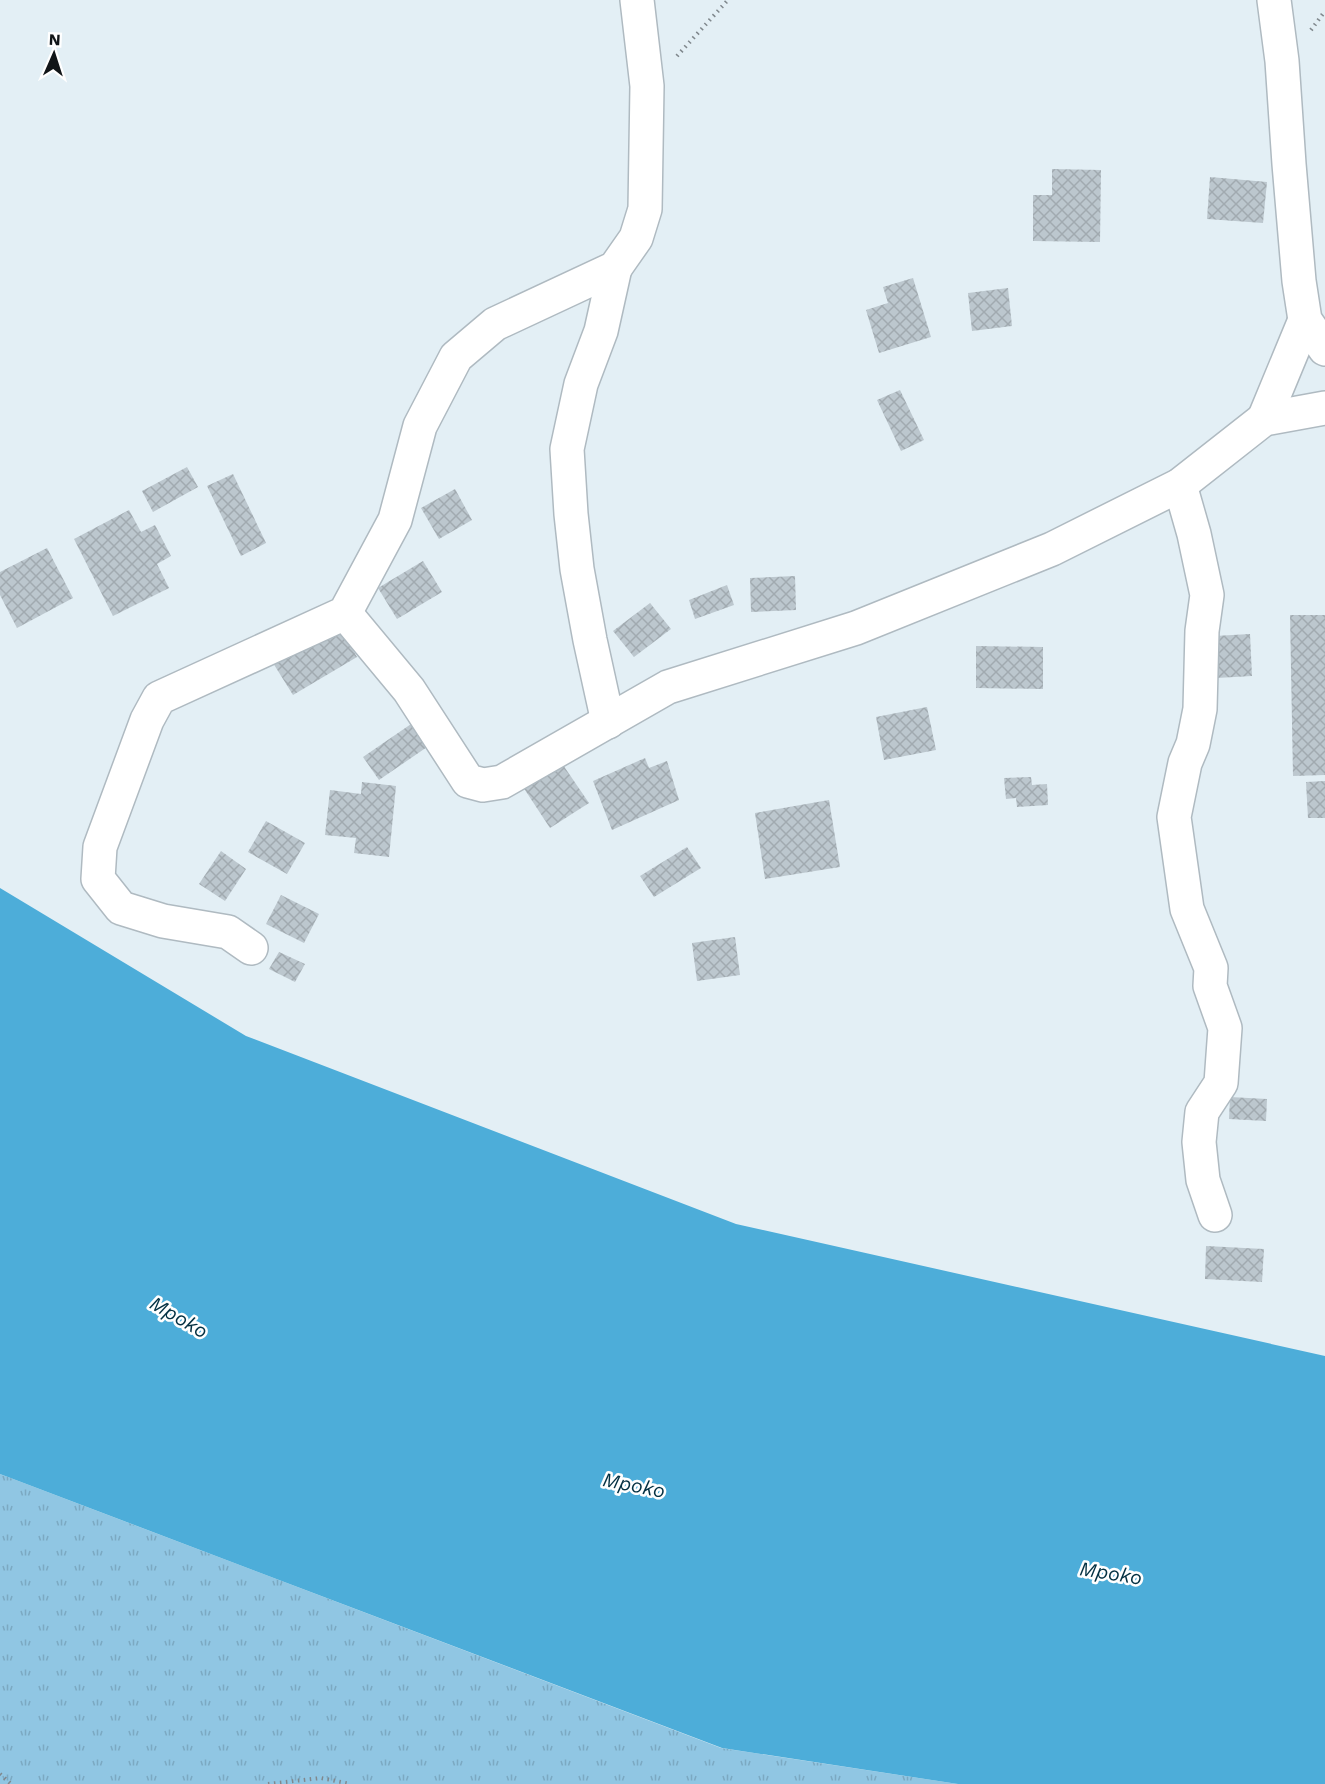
<svg xmlns="http://www.w3.org/2000/svg" width="1325" height="1784" font-family="'Work Sans',sans-serif">
<defs>
<pattern id="grass-tufts" width="24" height="20" patternUnits="userSpaceOnUse" patternTransform="scale(1.5)"><rect width="24" height="20" fill="#90c6e3"/><path d="M3 7l-1-3M5 7V3M7 7l1-3M15 17l-1-3M17 17v-4M19 17l1-3" fill="none" stroke="#7ba9c2"/></pattern>
<pattern id="building-cross-hatch" width="8" height="8" patternUnits="userSpaceOnUse" patternTransform="scale(1.5)"><rect width="8" height="8" fill="#bcc7ce"/><path d="M0 0l8 8M0 8l8-8" fill="none" stroke="#a1aab0"/></pattern>
</defs>
<rect width="100%" height="100%" fill="#e3eff5"/>
<polygon fill="url(#grass-tufts)" points="0,1474 721,1748 958,1784 0,1784"/>
<polygon fill="#4dadd9" points="0,888 246,1036 736,1224 1325,1356 1325,1784 958,1784 722,1748 0,1474"/>
<g fill="url(#building-cross-hatch)">
<polygon points="1052,169 1101,170 1100,242 1033,241 1033,195 1052,195"/>
<polygon points="1210,177 1267,182 1263,223 1207,219"/>
<polygon points="913,278 931,337 879,353 866,310 888,303 883,287"/>
<polygon points="1008,288 1012,326 972,331 968,293"/>
<polygon points="900,390 924,440 901,451 877,400"/>
<polygon points="187,467 198,487 153,512 142,491"/>
<polygon points="233,474 266,543 241,556 207,486"/>
<polygon points="455,489 472,520 439,539 421,508"/>
<polygon points="129,510 141,532 155,525 171,556 157,564 169,588 113,616 74,539"/>
<polygon points="47,548 73,598 17,628 0,595 0,572"/>
<polygon points="423,561 442,592 397,619 378,588"/>
<polygon points="795,576 796,610 751,612 750,578"/>
<polygon points="727,585 734,605 695,619 689,600"/>
<polygon points="650,603 671,629 634,657 613,631"/>
<polygon points="1290,615 1325,615 1325,775 1293,776"/>
<polygon points="338,625 357,657 293,695 273,663"/>
<polygon points="1250,634 1252,676 1217,678 1215,636"/>
<polygon points="976,646 1043,647 1043,689 976,688"/>
<polygon points="927,707 936,750 884,760 876,717"/>
<polygon points="414,722 430,745 379,780 363,757"/>
<polygon points="645,758 649,768 667,761 679,800 612,830 593,781"/>
<polygon points="561,762 589,803 550,828 523,787"/>
<polygon points="1031,777 1032,785 1047,784 1048,805 1017,807 1016,798 1006,799 1004,778"/>
<polygon points="1325,781 1325,818 1308,818 1306,782"/>
<polygon points="362,782 396,786 389,857 354,853 356,838 325,835 330,790 361,794"/>
<polygon points="829,800 840,867 765,879 755,813"/>
<polygon points="266,821 305,843 287,874 248,852"/>
<polygon points="687,847 701,868 654,897 640,876"/>
<polygon points="221,851 246,869 225,901 199,884"/>
<polygon points="281,895 319,914 304,943 266,924"/>
<polygon points="735,937 740,975 697,981 692,943"/>
<polygon points="279,952 305,964 295,982 269,969"/>
<polygon points="1230,1097 1267,1099 1266,1121 1229,1119"/>
<polygon points="1206,1246 1264,1249 1262,1282 1205,1279"/>
</g>
<g fill="none" stroke-linecap="round" stroke-linejoin="round">
<defs>
<g id="street">
<polyline points="1274,0 1282,61 1289,164 1299,281 1305,320 1325,349"/>
<polyline points="1264,419 1305,320"/>
<polyline points="1180,485 1194,534 1207,595 1202,631 1200,709 1193,744 1185,763 1174,817 1187,909 1211,968 1210,986 1225,1028 1221,1083 1202,1112 1199,1142 1203,1180 1215,1215"/>
<polyline points="345,613 409,690 468,781 483,785 502,782 668,687 856,628 1052,549 1180,485 1264,419 1325,408"/>
<polyline points="608,722 590,640 577,569 571,514 567,449 581,384 601,331 615,268"/>
<polyline points="251,948 228,932 163,921 121,908 98,879 100,847 147,720 159,698 345,613 395,520 420,426 456,357 495,324 615,268 636,238 645,209 647,86 637,0"/>
</g>
</defs>
<use href="#street" stroke="#afbac1" stroke-width="36"/>
<g stroke="#80888d" stroke-width="4" stroke-dasharray="1.5 4.5" stroke-linecap="butt">
<polyline points="1311,30 1325,11"/>
<polyline points="677,56 728,0"/>
<polyline points="0,1774 11,1784"/>
<polyline points="268,1784 321,1778 351,1784"/>
</g>
<use href="#street" stroke="#fff" stroke-width="33"/>
</g>
<g text-anchor="middle" dominant-baseline="central" stroke-width="5" stroke-linejoin="round" paint-order="stroke">
<g font-size="20" font-style="italic" fill="#043143" stroke="#fff">
<text transform="translate(179 1317) rotate(30)">Mpoko</text>
<text transform="translate(634 1485) rotate(11)">Mpoko</text>
<text transform="translate(1111 1573) rotate(9)">Mpoko</text>
</g>
</g>
<g transform="translate(54 54) rotate(3)" stroke="#ffffff" stroke-width="4.5" paint-order="stroke">
<path d="M0-4.5L10 22L0 15L-10 22Z" fill="#111518"/>
<text y="-9" font-size="16" font-weight="bold" text-anchor="middle" fill="#111518">N</text>
</g>
</svg>
